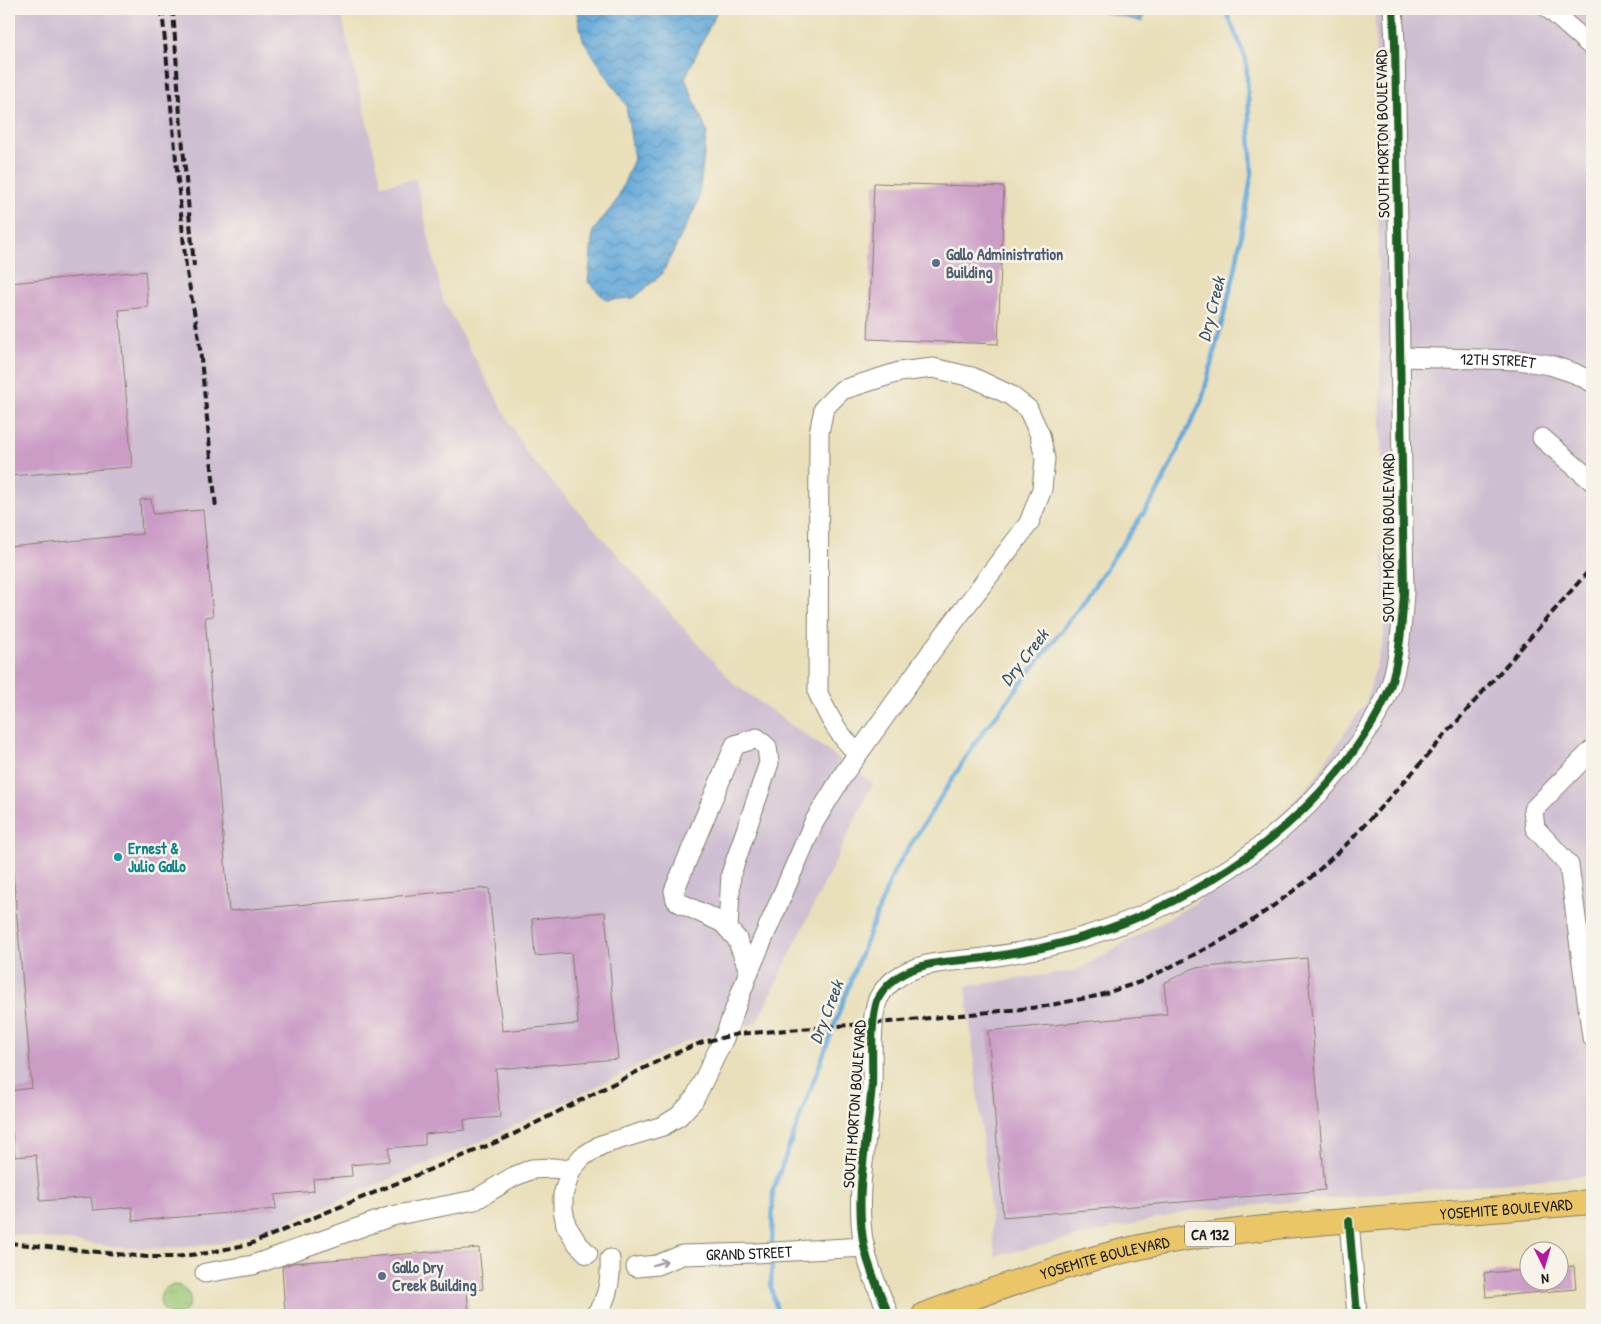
<svg xmlns="http://www.w3.org/2000/svg" width="1601" height="1324" font-family="'Patrick Hand',sans-serif">
<defs>
<pattern id="grass-tufts" width="24" height="20" patternUnits="userSpaceOnUse" patternTransform="scale(1.25)"><rect width="24" height="20" fill="#9cc977"/><path d="M3 7l-1-3M5 7V3M7 7l1-3M15 17l-1-3M17 17v-4M19 17l1-3" fill="none" stroke="#86ac66"/></pattern>
<pattern id="water-waves" width="16" height="10" patternUnits="userSpaceOnUse" patternTransform="scale(1.25)"><rect width="16" height="10" fill="#64a9da"/><path d="M0 5q4-4 8 0t8 0" fill="none" stroke="#5289b0"/></pattern>
</defs>
<rect width="100%" height="100%" fill="#f7f3e8"/>
<filter id="ink" filterUnits="userSpaceOnUse"><feTurbulence type="fractalNoise" baseFrequency=".02" numOctaves="2"/><feDisplacementMap in="SourceGraphic" scale="10" xChannelSelector="R" yChannelSelector="G"/><feConvolveMatrix kernelMatrix="1 2 1 2 8 2 1 2 1" color-interpolation-filters="sRGB"/></filter>
<filter id="wash" filterUnits="userSpaceOnUse"><feTurbulence type="fractalNoise" baseFrequency=".0096" numOctaves="4" result="noise"/><feDisplacementMap in="SourceGraphic" scale="20" xChannelSelector="R" yChannelSelector="G"/><feGaussianBlur stdDeviation="1.12" result="paint"/><feColorMatrix in="noise" values="0 0 0 0 0 0 0 0 0 0 0 0 0 0 0 0 0 1.4 0 .05"/><feComposite in="paint" operator="in"/></filter>
<g filter="url(#wash)">
<rect width="100%" height="100%" fill="#e9dfba"/>
<g fill="#cebed1">
<polygon points="9,9 340,9 382,185 416,179 443,300 527,454 734,684 873,783 757,1023 684,1042 620,1075 491,1137 277,1226 223,1243 170,1248 124,1248 9,1234"/>
<polygon points="1375,9 1592,9 1592,1175 1189,1211 995,1256 966,986 1075,971 1195,903 1312,782 1366,702 1384,637"/>
</g>
<circle fill="url(#grass-tufts)" stroke="#5c724a" cx="175" cy="1300" r="15"/>
<g fill="url(#water-waves)" stroke="#40627b">
<polygon points="576,9 718,9 685,78 707,132 698,202 662,274 634,298 606,300 588,282 593,231 617,200 634,159 626,105 583,40"/>
<polygon points="1100,9 1144,9 1143,22 1101,12"/>
</g>
<g fill="none" stroke-linecap="round" stroke-linejoin="round">
<g stroke="#64a9da" stroke-width="4.5">
<polyline points="772,1247 773,1190 857,964 894,871 977,740 1082,604 1157,493 1202,400 1235,271 1252,172 1246,59 1225,9"/>
<polyline points="772,1257 771,1287 778,1315"/>
</g>
</g>
<g id="blocks">
<g fill="#cb9cc6">
<polygon points="874,183 1004,187 998,344 868,339"/>
<polygon points="145,271 148,307 119,310 132,467 9,476 9,283"/>
<polygon points="151,499 153,514 203,510 213,616 205,617 229,911 489,888 502,1031 578,1024 571,953 535,956 532,919 605,912 618,1059 496,1069 500,1117 464,1120 465,1130 425,1134 425,1145 389,1148 389,1161 351,1165 352,1176 313,1179 314,1191 275,1195 276,1209 133,1221 132,1207 93,1210 91,1197 40,1201 36,1155 15,1157 9,1107 9,1091 32,1088 9,827 9,547 142,534 140,500"/>
<polygon points="1307,958 1325,1190 1003,1217 988,1031 1167,1014 1164,983 1194,968"/>
<polygon points="479,1248 483,1289 467,1291 469,1315 285,1315 282,1267 293,1263"/>
<polygon points="1574,1266 1576,1289 1486,1297 1484,1273 1528,1270 1528,1282 1558,1282 1558,1267"/>
</g>
</g>
</g>
<g filter="url(#ink)">
<use href="#blocks" fill-opacity="0" stroke="#827e6b" stroke-width="1"/>
<g fill="none" stroke-linecap="round" stroke-linejoin="round">
<defs>
<g id="minor">
<polyline points="1549,9 1592,47"/>
<path id="s1" d="M1399,357L1519,360L1550,365L1574,373L1592,382"/>
<polyline points="1542,438 1592,481"/>
<polyline points="1592,750 1533,810 1535,828 1569,865 1592,1037"/>
<polyline points="728,928 731,874 769,763 767,747 757,738 735,745 674,891 676,900 680,903 723,923 737,939 749,971"/>
<polyline points="1349,1221 1357,1315"/>
<path d="M588,1254L577,1243L566,1225L563,1209V1195L571,1170L582,1157L601,1145L663,1126L679,1116L694,1100L725,1036L749,971L814,822L845,772L931,652L1029,523L1042,489L1045,459L1040,435L1028,409L1010,395L972,377L933,368L899,372L842,390L824,408L819,433L818,693C829,718 838,734 858,754"/>
<path id="s2" d="M636,1267L657,1265L682,1255L755,1253L865,1247"/>
<polyline points="205,1273 253,1265 392,1216 475,1200 513,1177 532,1169 552,1168 571,1170"/>
<path d="M595,1315C608,1300 611,1279 610,1259"/>
<path d="M889,1315C880,1293 869,1270 864,1246C854,1192 868,1138 872,1084C873,1059 870,1029 876,1005C878,996 886,986 894,980C919,960 954,962 984,958C1003,955 1022,952 1041,948C1159,922 1275,855 1348,759C1365,735 1383,710 1392,681C1400,653 1402,622 1404,593L1395,42L1393,9"/>
</g>
<g id="major">
<path id="s3" d="M924,1315C1000,1287 1079,1259 1159,1243C1232,1229 1307,1224 1381,1218C1451,1213 1522,1208 1592,1202"/>
</g>
</defs>
<use href="#minor" stroke="#827e6b" stroke-width="21"/>
<use href="#major" stroke="#827e6b" stroke-width="26"/>
<use href="#minor" stroke="#fff" stroke-width="19"/>
<use href="#major" stroke="#ebc669" stroke-width="24"/>
<g stroke="#1c1c1c" stroke-width="4" stroke-dasharray="8 4" stroke-linecap="butt">
<polyline points="162,9 186,267 199,339 216,508"/>
<polyline points="173,9 180,115 194,266"/>
<polyline points="9,1243 147,1257 175,1257 207,1253 250,1244 506,1138 666,1057 703,1042 738,1034 901,1021 1040,1007 1097,996 1140,982 1182,961 1226,938 1269,909 1308,880 1350,841 1412,773 1592,567"/>
</g>
<defs>
<g id="cycleway">
<polyline points="1349,1221 1357,1315"/>
<path d="M889,1315C880,1293 869,1270 864,1246C854,1192 868,1138 872,1084C873,1059 870,1029 876,1005C878,996 886,986 894,980C919,960 954,962 984,958C1003,955 1022,952 1041,948C1159,922 1275,855 1348,759C1365,735 1383,710 1392,681C1400,653 1402,622 1404,593L1395,42L1393,9"/>
</g>
</defs>
<use href="#cycleway" stroke="#f7f3e8" stroke-width="11"/>
<use href="#cycleway" stroke="#1b5e20" stroke-width="8"/>
</g>
<defs><path id="oneway-shaft" d="M-6 0H5M1.5-3L5.5 0L1.5 3" fill="none" stroke-width="1.6" stroke-linecap="round" stroke-linejoin="round" transform="scale(1.25)"/></defs>
<use stroke="#999" href="#oneway-shaft" transform="translate(660 1263) rotate(-17)"/>
</g>
<g fill="#5c6f8a" stroke="#f7f3e8" stroke-width="2">
<circle cx="936" cy="263" r="5"/>
<circle cx="382" cy="1276" r="5"/>
</g>
<circle fill="#0f9aa8" stroke="#f7f3e8" stroke-width="2" cx="118" cy="857" r="5"/>
<g text-anchor="middle" dominant-baseline="central" stroke-width="5" stroke-linejoin="round" paint-order="stroke">
<rect fill="#f7f3e8" stroke="#5e5c59" stroke-width="1" x="1185" y="1221.5" width="50" height="25" rx="4"/>
<g font-size="15" font-weight="bold" fill="#1c1c1c">
<text x="1210" y="1234">CA 132</text>
</g>
<g font-size="16" fill="#1c1c1c" stroke="#f7f3e8">
<text transform="translate(1382 134) rotate(-91)">SOUTH MORTON BOULEVARD</text>
<text stroke="none"><textPath href="#s1" startOffset="99">12TH STREET</textPath></text>
<text transform="translate(1388 538) rotate(-90)">SOUTH MORTON BOULEVARD</text>
<text transform="translate(854 1104) rotate(-86)">SOUTH MORTON BOULEVARD</text>
<text stroke="none"><textPath href="#s3" startOffset="595">YOSEMITE BOULEVARD</textPath></text>
<text stroke="none"><textPath href="#s2" startOffset="115">GRAND STREET</textPath></text>
<text stroke="none"><textPath href="#s3" startOffset="190">YOSEMITE BOULEVARD</textPath></text>
</g>
<g font-size="16" font-weight="bold" fill="#4e5e75" stroke="#f7f3e8" text-anchor="start">
<text x="946" y="254">Gallo Administration<tspan x="946" dy="18">Building</tspan></text>
<text x="392" y="1267">Gallo Dry<tspan x="392" dy="18">Creek Building</tspan></text>
</g>
<g font-size="16" font-weight="bold" fill="#0d838f" stroke="#f7f3e8" text-anchor="start">
<text x="128" y="848">Ernest &amp;<tspan x="128" dy="18">Julio Gallo</tspan></text>
</g>
<g font-size="18" font-style="italic" fill="#395468" stroke="#f7f3e8">
<text transform="translate(1211 309) rotate(-76)">Dry Creek</text>
<text transform="translate(1024 657) rotate(-52)">Dry Creek</text>
<text transform="translate(826 1012) rotate(-69)">Dry Creek</text>
</g>
</g>
<rect width="1601" height="1324" fill="none" stroke="#f7f3e8" stroke-width="30"/>
<g transform="translate(1544 1266) rotate(175)"><circle r="24" fill="#f7f3e8" stroke="#9f9d96"/>
<path d="M0-4L9 19L0 12L-9 19Z" fill="#b5179e"/>
<text y="-8" font-size="14" font-weight="bold" text-anchor="middle" fill="#1c1c1c">N</text>
</g>
</svg>
